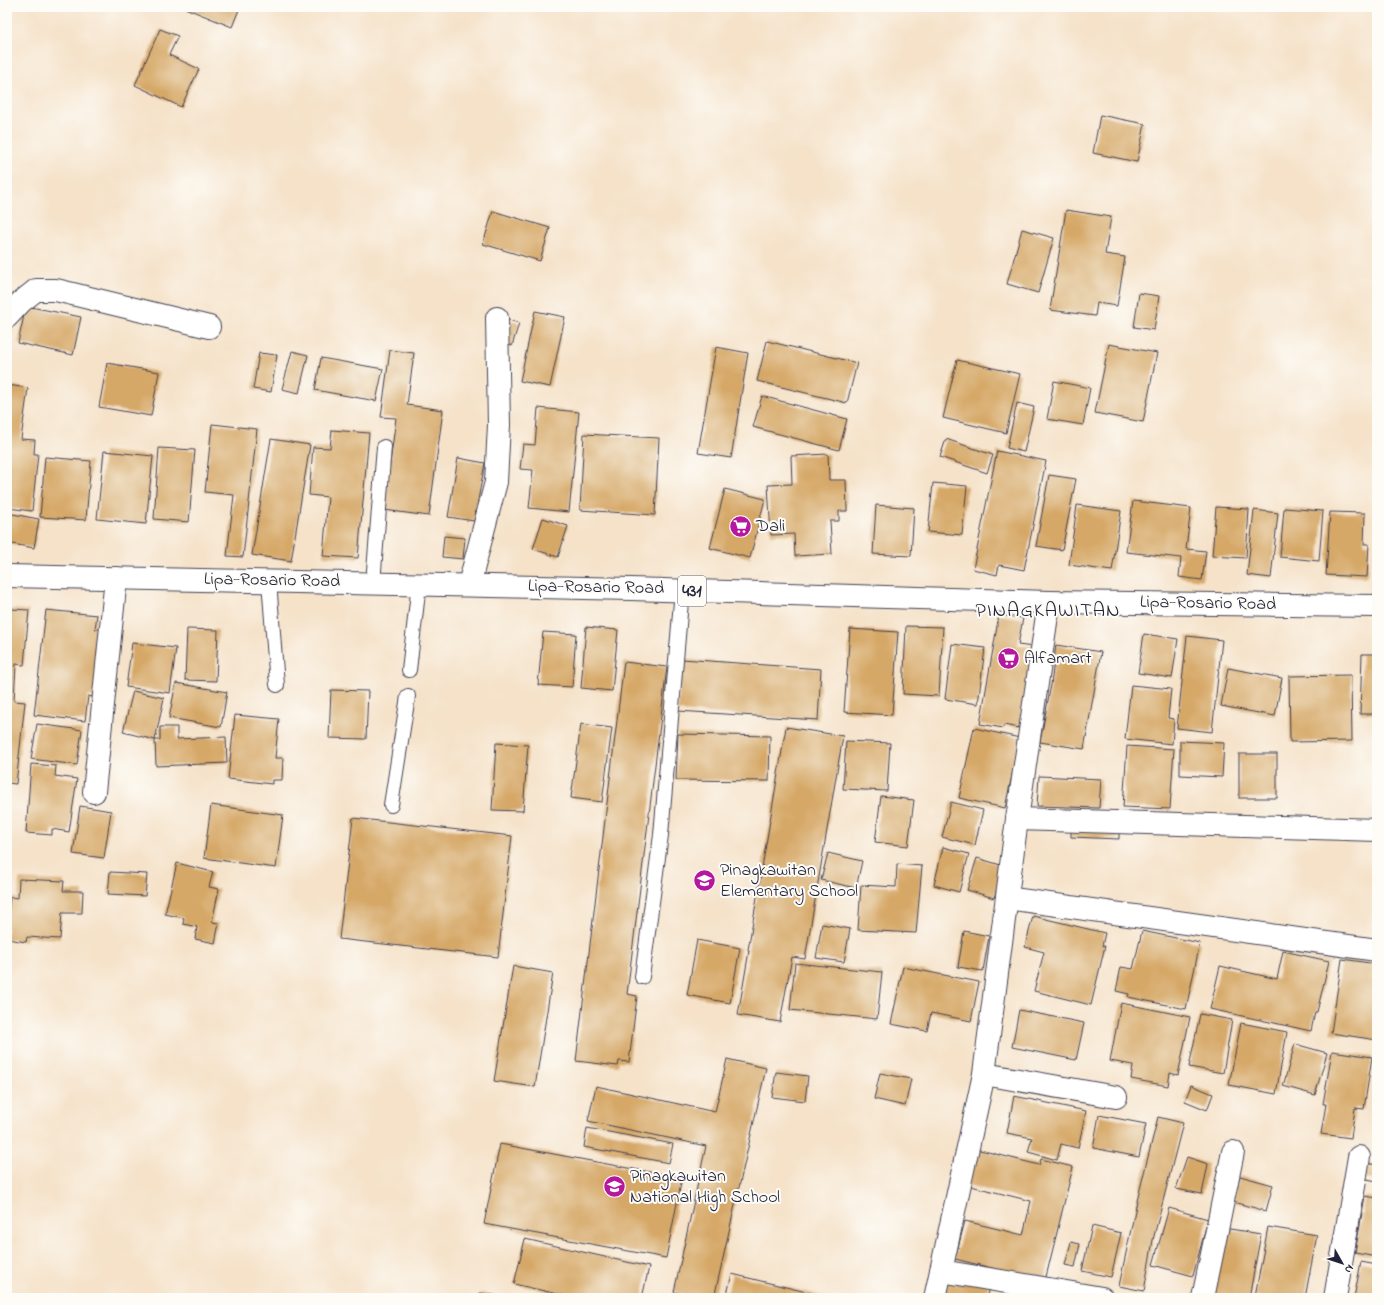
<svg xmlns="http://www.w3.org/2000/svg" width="1384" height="1305" font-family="'Indie Flower',sans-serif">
<rect width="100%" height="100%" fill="#fdfcf7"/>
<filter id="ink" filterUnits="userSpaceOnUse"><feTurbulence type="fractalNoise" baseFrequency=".025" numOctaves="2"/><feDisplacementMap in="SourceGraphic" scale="8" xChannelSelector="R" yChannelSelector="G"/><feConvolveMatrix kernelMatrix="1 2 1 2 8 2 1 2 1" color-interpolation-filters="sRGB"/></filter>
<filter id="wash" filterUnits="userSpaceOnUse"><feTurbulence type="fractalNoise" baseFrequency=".012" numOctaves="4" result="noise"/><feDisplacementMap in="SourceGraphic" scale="16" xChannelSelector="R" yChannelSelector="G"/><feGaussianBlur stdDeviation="0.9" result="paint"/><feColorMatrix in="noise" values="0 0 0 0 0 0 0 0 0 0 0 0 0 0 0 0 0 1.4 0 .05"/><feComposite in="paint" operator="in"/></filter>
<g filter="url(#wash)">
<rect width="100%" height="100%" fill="#f5e2c9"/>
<g id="blocks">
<g fill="#d6a868">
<polygon points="185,7 240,7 232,27 185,8"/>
<polygon points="160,29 178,36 169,55 199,69 181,107 135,85"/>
<polygon points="1100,115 1145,124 1137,162 1093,153"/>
<polygon points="1066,210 1111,217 1105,254 1125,257 1117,306 1097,303 1095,316 1050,310"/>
<polygon points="493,211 550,228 540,261 483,244"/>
<polygon points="1022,229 1054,238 1038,293 1007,284"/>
<polygon points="1139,293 1159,296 1154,330 1134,327"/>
<polygon points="26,306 81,317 73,355 18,343"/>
<polygon points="535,311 565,317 550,387 520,381"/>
<polygon points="495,316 519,323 512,346 488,339"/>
<polygon points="767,341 857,363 847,403 757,381"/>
<polygon points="1109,344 1157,353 1143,422 1095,413"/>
<polygon points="716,347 748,353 731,458 698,453"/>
<polygon points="390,350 414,353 407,405 443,410 429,516 384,510 396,418 381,417"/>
<polygon points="292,351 308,355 299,393 282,389"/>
<polygon points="259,353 277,355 271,392 253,389"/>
<polygon points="321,358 383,369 376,401 315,390"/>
<polygon points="957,360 1020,374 1006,433 943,418"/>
<polygon points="107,363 159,372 151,416 99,407"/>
<polygon points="1054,381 1090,388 1083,425 1047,419"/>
<polygon points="7,385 28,388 21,439 35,440 34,454 38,454 32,511 7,508"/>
<polygon points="762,396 847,419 839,450 753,427"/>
<polygon points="1017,403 1034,407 1024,452 1007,448"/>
<polygon points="538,408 579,412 569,512 529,508 533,470 520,469 523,444 535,445"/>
<polygon points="212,424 257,429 243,557 227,556 234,495 205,492"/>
<polygon points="332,430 369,433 358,558 323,556 328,497 309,495 313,447 330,448"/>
<polygon points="584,434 659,438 655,515 580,510"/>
<polygon points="271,439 310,445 291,561 252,555"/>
<polygon points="946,439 993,455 987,473 940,457"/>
<polygon points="159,448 195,450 189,522 154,519"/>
<polygon points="104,451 153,456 146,524 97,519"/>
<polygon points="997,451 1046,461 1024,570 999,565 997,575 973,569"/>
<polygon points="828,454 829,480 846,480 847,511 839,511 839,521 830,521 832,554 795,556 794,534 771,535 768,485 792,484 791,456"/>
<polygon points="45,457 91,461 86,520 40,517"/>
<polygon points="458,458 485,463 474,521 448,517"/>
<polygon points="1049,475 1076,479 1062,550 1036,546"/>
<polygon points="933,483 967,486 962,535 928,532"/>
<polygon points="725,489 765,499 750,558 710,548"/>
<polygon points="1133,501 1191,508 1186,549 1206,551 1202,580 1179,577 1181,558 1126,552"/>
<polygon points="876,505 914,508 911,556 873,554"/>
<polygon points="1077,505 1121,511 1112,571 1069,565"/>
<polygon points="1216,507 1249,509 1246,558 1212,556"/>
<polygon points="1284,508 1323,511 1319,561 1280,557"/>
<polygon points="1254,510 1278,513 1271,578 1247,575"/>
<polygon points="1330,512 1365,513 1364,544 1369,544 1367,577 1326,575"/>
<polygon points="7,513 39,519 34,548 7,543"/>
<polygon points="543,518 568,526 558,557 533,549"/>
<polygon points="444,536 465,538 463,559 442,557"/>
<polygon points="11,609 29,610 24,665 16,664 14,701 25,702 16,784 7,783 7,633 9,633"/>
<polygon points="46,610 97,615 95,629 103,629 94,697 88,696 85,721 34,715"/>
<polygon points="999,615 1023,618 1018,645 1033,647 1019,728 1004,725 1003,728 980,724"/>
<polygon points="906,626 943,627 939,696 903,694"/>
<polygon points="586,627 618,630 612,691 581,688"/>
<polygon points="187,629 218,630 216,681 185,680"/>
<polygon points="850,629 898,632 892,715 844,712"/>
<polygon points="543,632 576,634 572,687 538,685"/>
<polygon points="1144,634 1178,639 1172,678 1138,673"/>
<polygon points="1187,636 1222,640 1212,732 1177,728"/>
<polygon points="132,643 176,648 170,693 126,687"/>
<polygon points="952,644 985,648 978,704 945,699"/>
<polygon points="1056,645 1101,652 1084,749 1040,742 1051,685"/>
<polygon points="1362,654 1377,654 1377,714 1360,714"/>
<polygon points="682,659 821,669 818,720 678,711"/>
<polygon points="624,662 667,667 627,994 637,996 629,1062 619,1061 618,1066 576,1061"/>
<polygon points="1228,668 1282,678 1275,716 1221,706"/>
<polygon points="1351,675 1352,741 1290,742 1289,676"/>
<polygon points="176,683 227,692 221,727 169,718"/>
<polygon points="1131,685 1171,689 1168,718 1174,719 1172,744 1125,739"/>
<polygon points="331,690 368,691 366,739 329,738"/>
<polygon points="133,691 164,698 155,740 123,732"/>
<polygon points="235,715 279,719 275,758 283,758 282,780 272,780 272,784 228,779"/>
<polygon points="37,724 82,730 77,765 31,759"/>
<polygon points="581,724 612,728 602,802 571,798"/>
<polygon points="160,727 177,727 177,739 226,737 227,763 156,766 155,740 160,740"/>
<polygon points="786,727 843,736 805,959 792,957 780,1022 738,1015 749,951 748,950"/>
<polygon points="974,728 1020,738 1005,808 959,798"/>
<polygon points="678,734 770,736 769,781 676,780"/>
<polygon points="846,741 890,743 887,791 843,789"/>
<polygon points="1180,741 1224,743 1222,777 1180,775"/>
<polygon points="496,743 528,745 523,811 492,810"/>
<polygon points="1127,746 1174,749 1170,809 1123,807"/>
<rect x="1239" y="754" width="38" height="44"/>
<polygon points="31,764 56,766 55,776 77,779 69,832 52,829 52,835 26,833"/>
<polygon points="1039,776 1101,779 1099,808 1037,806"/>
<polygon points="881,796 914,800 908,846 875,842"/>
<polygon points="951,802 983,810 975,845 942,837"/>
<polygon points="211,805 283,815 276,868 204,858"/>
<polygon points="80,806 111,811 104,858 73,854"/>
<polygon points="353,818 512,836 498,957 339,939"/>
<polygon points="1071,823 1119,825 1119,839 1071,837"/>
<polygon points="943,847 969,854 959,892 934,885"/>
<polygon points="828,853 862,861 856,888 821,880"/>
<polygon points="977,858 1004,866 994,898 967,890"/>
<polygon points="177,863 213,872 209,887 219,889 212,922 219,923 215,943 195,939 197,927 183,924 184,918 165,914"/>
<polygon points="897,864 922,866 916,933 858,930 861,885 896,887"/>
<polygon points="110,872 147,874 145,896 108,894"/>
<polygon points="19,879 64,881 63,891 83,891 82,913 62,913 60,939 27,937 26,942 7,939 7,920 10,897 18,898"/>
<polygon points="1033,916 1105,933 1102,946 1105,946 1091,1005 1034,991 1044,952 1025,947"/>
<polygon points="822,924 850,929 844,962 816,958"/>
<polygon points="964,931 989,936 983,971 958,967"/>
<polygon points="1142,931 1200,943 1186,1009 1128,997 1129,994 1116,991 1121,967 1133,969"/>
<polygon points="697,940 740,948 730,1003 687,995"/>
<polygon points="1283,951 1329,961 1317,1012 1315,1012 1311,1031 1210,1009 1220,966 1277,979"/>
<polygon points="1342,959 1377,964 1377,1040 1331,1033"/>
<polygon points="795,963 882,972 877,1019 790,1010"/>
<polygon points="513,966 553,973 535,1087 494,1081"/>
<polygon points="903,967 979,982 971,1021 931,1013 927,1031 891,1024"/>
<polygon points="1121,1003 1190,1017 1178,1075 1170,1073 1168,1086 1131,1079 1133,1065 1110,1061"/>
<polygon points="1019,1010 1084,1023 1076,1060 1012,1047"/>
<polygon points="1200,1014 1232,1020 1223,1073 1189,1067"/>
<polygon points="1241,1023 1287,1032 1276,1094 1229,1085"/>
<polygon points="1295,1044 1327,1053 1315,1095 1283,1086"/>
<polygon points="1332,1051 1372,1057 1364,1109 1355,1108 1351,1138 1321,1134 1326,1104 1323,1104"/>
<polygon points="727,1059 766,1068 714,1298 702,1298 674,1292 706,1146 588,1121 596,1086 715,1112"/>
<polygon points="776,1072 808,1076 805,1101 772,1097"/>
<polygon points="880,1073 911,1079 905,1106 874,1099"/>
<polygon points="1191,1085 1213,1094 1207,1110 1185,1101"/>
<polygon points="1014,1096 1086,1111 1078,1148 1061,1144 1057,1160 1028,1152 1032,1138 1007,1133"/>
<polygon points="1099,1115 1146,1124 1139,1157 1093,1148"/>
<polygon points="1158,1117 1183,1123 1153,1240 1144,1291 1119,1286 1137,1201"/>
<polygon points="587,1128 673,1144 669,1163 584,1147"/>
<polygon points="500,1144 682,1178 666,1258 484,1224"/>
<polygon points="976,1149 1039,1165 1041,1159 1073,1167 1045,1281 955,1259 965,1221 1023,1235 1031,1201 967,1185"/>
<polygon points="1187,1157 1208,1164 1202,1194 1176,1189"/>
<polygon points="1366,1163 1377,1165 1377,1181 1362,1178"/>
<polygon points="1240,1176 1273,1185 1266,1211 1233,1202"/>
<polygon points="1365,1196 1377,1198 1377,1257 1355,1253"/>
<polygon points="1169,1208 1208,1219 1193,1276 1153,1265"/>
<polygon points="1092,1226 1121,1233 1111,1277 1082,1271"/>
<polygon points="1268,1227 1317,1235 1305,1298 1266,1298 1255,1296"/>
<polygon points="1224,1228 1261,1234 1249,1298 1211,1298"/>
<polygon points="525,1239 649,1267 642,1298 575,1298 514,1284"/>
<polygon points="1071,1242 1080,1244 1075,1267 1065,1265"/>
<polygon points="1361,1262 1377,1265 1377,1298 1354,1298"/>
<polygon points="732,1274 827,1297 827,1298 726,1298"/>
<polygon points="945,1277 989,1284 987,1298 941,1298"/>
<polygon points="480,1293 506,1297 506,1298 479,1298"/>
</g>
</g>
</g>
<g filter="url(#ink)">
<use href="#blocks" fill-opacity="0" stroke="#423f50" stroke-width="1"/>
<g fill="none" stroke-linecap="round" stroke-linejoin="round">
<defs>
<g id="lane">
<polyline points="269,581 277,685"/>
<polyline points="373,583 384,447"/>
<polyline points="409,670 419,584"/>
<polyline points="391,805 408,696"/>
<polyline points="642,977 661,835 682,590"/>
</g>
<g id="street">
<polyline points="7,317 21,302 36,290 56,290 209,327"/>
<polyline points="469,585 496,482 499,425 497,318"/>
<polyline points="94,792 116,578"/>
<polyline points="1017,819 1377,830"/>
<polyline points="1007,898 1377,950"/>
<polyline points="984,1074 1116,1097"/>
<polyline points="941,1271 1102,1298"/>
<polyline points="935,1298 984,1074 1017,819 1049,602"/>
<polyline points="1203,1298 1233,1152"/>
<polyline points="1335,1298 1359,1157"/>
</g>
<polyline id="primary" points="7,576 631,589 1049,602 1377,606"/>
</defs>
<use href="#lane" stroke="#423f50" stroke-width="16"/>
<use href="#street" stroke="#423f50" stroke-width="24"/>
<use href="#primary" stroke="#423f50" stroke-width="24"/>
<use href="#lane" stroke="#fff" stroke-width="14"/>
<use href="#street" stroke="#fff" stroke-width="22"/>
<use href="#primary" stroke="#fff" stroke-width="22"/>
</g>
</g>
<defs>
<symbol id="supermarket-disc" viewBox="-11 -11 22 22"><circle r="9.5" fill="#b5179e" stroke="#fdfcf7"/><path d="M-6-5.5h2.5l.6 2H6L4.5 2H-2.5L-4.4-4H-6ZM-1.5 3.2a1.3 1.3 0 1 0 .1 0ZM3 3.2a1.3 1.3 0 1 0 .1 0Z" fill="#fff"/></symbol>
<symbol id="school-disc" viewBox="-11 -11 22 22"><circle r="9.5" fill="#b5179e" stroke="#fdfcf7"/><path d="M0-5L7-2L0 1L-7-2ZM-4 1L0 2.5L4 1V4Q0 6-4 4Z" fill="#fff"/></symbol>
</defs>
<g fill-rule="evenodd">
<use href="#supermarket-disc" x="728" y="514" width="25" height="25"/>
<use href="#supermarket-disc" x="996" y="646" width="25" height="25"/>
<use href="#school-disc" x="692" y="868" width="25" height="25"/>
<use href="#school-disc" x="602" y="1174" width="25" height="25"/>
</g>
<g text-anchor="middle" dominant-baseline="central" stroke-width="4" stroke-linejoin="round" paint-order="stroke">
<rect fill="#fdfcf7" stroke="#646373" stroke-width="1" x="678" y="576" width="28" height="30" rx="3"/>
<g font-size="17" font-weight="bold" fill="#22223b">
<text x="692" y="591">431</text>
</g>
<g font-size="18" fill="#22223b" stroke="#fdfcf7" text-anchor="start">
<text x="756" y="527">Dali</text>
<text x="1024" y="659">Alfamart</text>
<text x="720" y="871">Pinagkawitan<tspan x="720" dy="21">Elementary School</tspan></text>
<text x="630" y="1177">Pinagkawitan<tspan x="630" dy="21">National High School</tspan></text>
</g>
<g font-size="18" fill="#22223b" stroke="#fdfcf7">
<text transform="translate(272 581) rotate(1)">Lipa-Rosario Road</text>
<text transform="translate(596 588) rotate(1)">Lipa-Rosario Road</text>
<text transform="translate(1208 604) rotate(1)">Lipa-Rosario Road</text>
</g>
<g font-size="20" letter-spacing="1" fill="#22223b" stroke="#fdfcf7">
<text x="1048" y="611">PINAGKAWITAN</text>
</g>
</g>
<rect width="1384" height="1305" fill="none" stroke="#fdfcf7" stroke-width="24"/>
<g transform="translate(1342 1263) rotate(129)" stroke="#fdfcf7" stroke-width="3" paint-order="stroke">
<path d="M0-3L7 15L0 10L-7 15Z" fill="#22223b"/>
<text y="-6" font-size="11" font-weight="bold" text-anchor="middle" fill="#22223b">N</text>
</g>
</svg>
